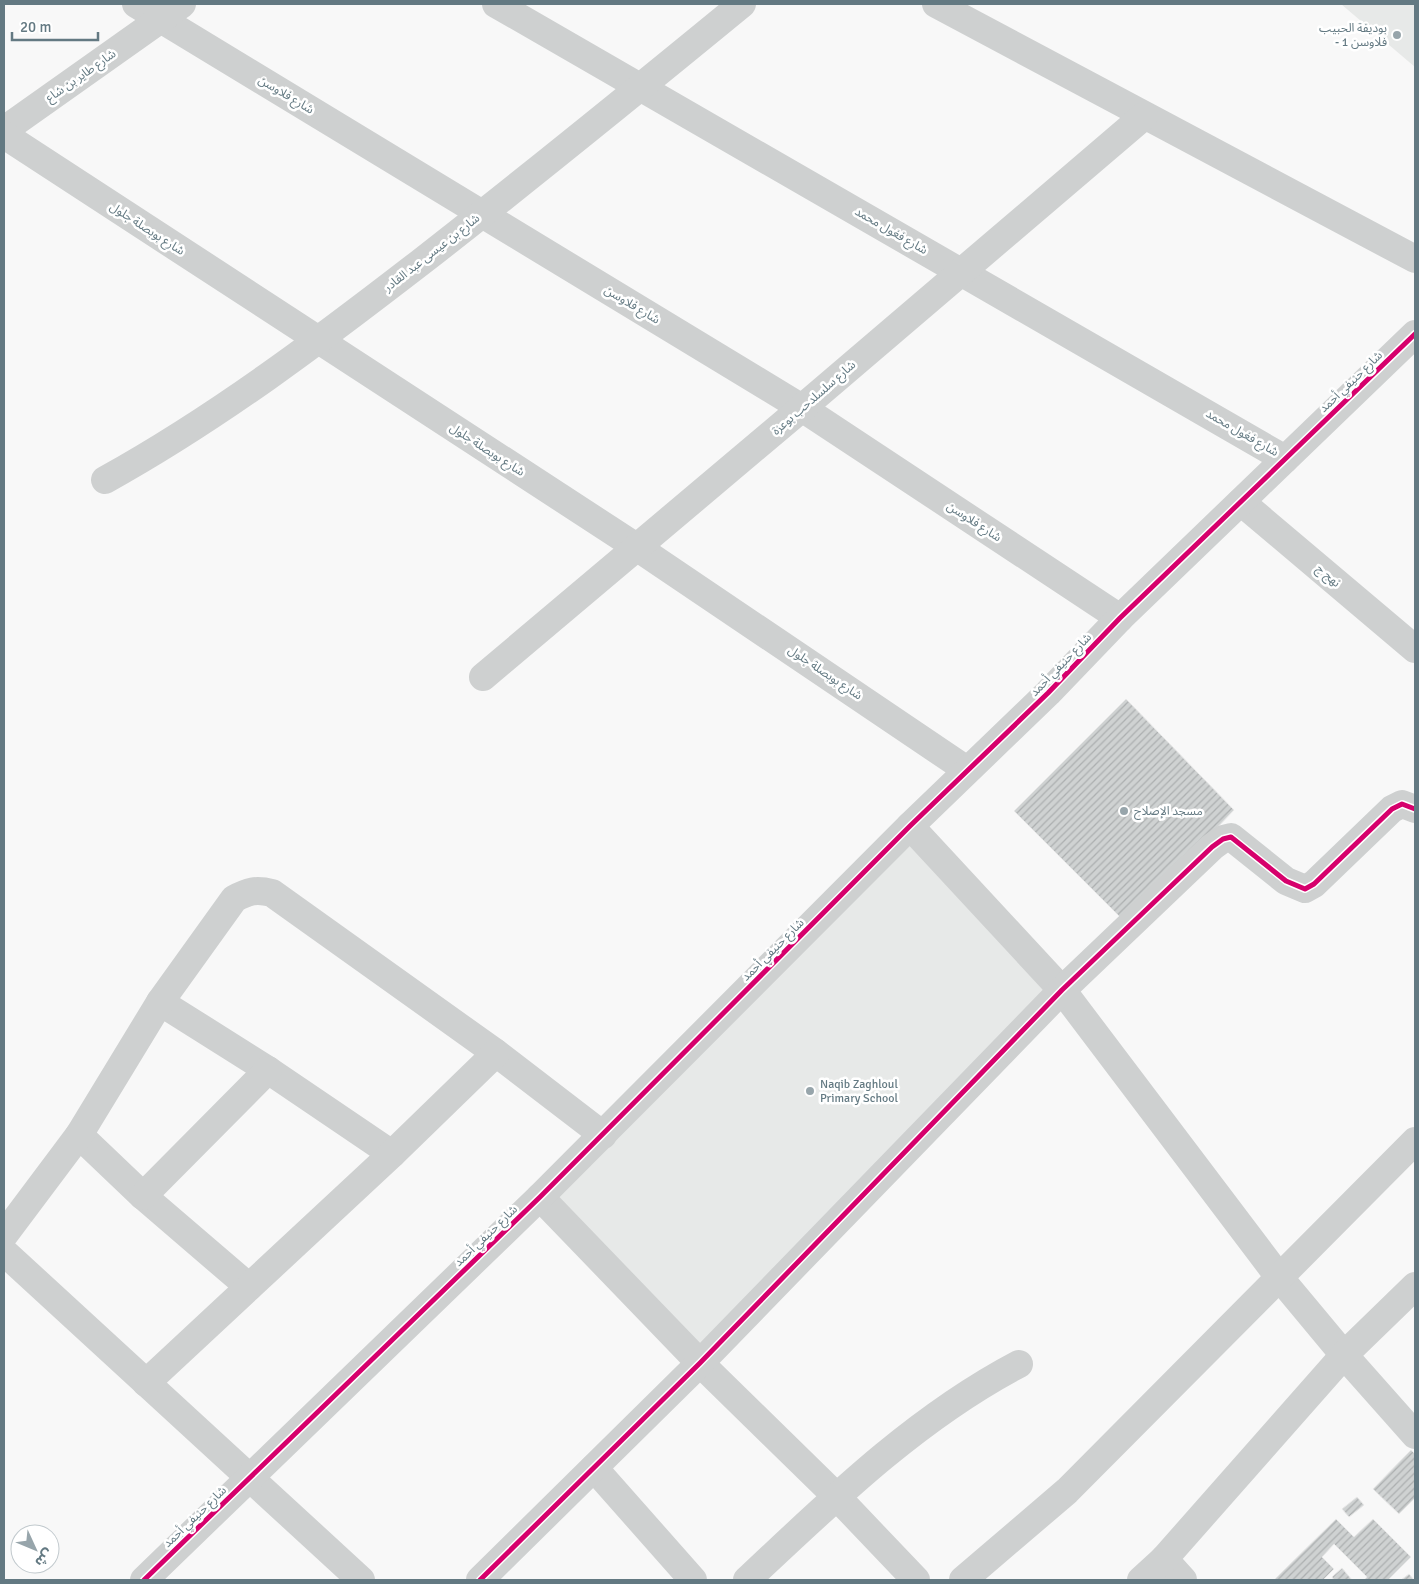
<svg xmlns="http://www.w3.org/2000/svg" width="1419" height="1584" font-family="Signika,'Noto Sans Arabic',sans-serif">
<defs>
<pattern id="building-hatch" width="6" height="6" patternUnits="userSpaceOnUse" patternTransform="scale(1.25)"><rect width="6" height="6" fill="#cfd2d2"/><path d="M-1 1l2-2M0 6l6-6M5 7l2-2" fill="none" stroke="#acafb0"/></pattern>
</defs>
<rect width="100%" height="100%" fill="#f8f8f8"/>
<g fill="#e7e9e8">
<polygon points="1341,4 1415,4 1415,67"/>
<polygon points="924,831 1068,985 703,1361 543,1197"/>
</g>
<g fill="url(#building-hatch)" stroke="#e8e8e8">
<polygon points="1126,699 1234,810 1126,923 1014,811"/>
<polygon points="1411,1450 1415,1454 1415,1498 1399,1514 1373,1489"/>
<polygon points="1357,1497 1364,1505 1349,1517 1342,1509"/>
<polygon points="1336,1519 1354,1537 1373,1519 1411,1557 1388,1580 1364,1580 1367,1577 1334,1544 1322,1557 1334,1569 1323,1580 1274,1580"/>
<polygon points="1342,1568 1352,1580 1334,1580 1332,1577"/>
<polygon points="1409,1574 1414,1580 1401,1580"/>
</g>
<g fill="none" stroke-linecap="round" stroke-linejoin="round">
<g stroke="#ced0d0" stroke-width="28">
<polyline points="136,4 802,408 1120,618"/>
<polyline points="496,4 1285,459"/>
<polyline points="936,4 1415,259"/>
<polyline points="4,130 182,4"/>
<polyline points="4,135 638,548 967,770"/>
<path d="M105,480C217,418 320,340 421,262C529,178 636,91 742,4"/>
<polyline points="1241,502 1415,649"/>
<polyline points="483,677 802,408 1144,116"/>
<polyline points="910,826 1062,990 1279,1277 1344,1355 1415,1435"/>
<polyline points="160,1002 268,1070 392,1154"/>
<polyline points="79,1135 143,1196 249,1287"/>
<polyline points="143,1196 268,1070"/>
<polyline points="540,1197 700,1363 836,1496 916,1580"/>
<path d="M4,1235L79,1135L160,1002L234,899C248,891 256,889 272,893L496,1053L603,1135"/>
<polyline points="4,1252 361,1580"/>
<polyline points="146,1383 392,1154 496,1053"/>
<polyline points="594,1468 693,1580"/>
<polyline points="1164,1559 1183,1580"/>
<polyline points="144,1580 540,1197 910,826 1048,693 1120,618 1415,334"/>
<polyline points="480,1580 700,1363 1062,990 1212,847 1223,839 1231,837 1286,881 1305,889 1314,884 1392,809 1402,804 1415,809"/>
<path d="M747,1580C831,1501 916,1418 1019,1364"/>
<polyline points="963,1580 1067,1491 1415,1141"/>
<polyline points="1141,1580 1164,1559 1344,1355 1415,1286"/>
</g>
<defs>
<g id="cycleway">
<polyline points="144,1580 540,1197 910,826 1048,693 1120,618 1415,334"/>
<polyline points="480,1580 700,1363 1062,990 1212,847 1223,839 1231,837 1286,881 1305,889 1314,884 1392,809 1402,804 1415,809"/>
</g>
</defs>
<use href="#cycleway" stroke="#fff" stroke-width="8"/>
<use href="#cycleway" stroke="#d6006c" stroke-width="5"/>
</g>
<g fill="#97a5ab" stroke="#fff" stroke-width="2">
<circle cx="1397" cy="35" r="5"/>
<circle cx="1124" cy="811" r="5"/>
<circle cx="810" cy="1091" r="5"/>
</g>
<g text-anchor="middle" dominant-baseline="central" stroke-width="5" stroke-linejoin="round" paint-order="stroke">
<g font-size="12" fill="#637982" stroke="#fff" text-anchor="start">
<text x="1387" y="28" text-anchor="end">بوديفة الحبيب<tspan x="1387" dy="14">- فلاوسن 1</tspan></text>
<text x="1134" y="811">مسجد اﻹصلاح</text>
<text x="820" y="1084">Naqib Zaghloul<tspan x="820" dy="14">Primary School</tspan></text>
</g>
<g font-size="12" fill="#637982" stroke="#fff">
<text transform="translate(81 76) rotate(-35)">شارع طاير بن شاع</text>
<text transform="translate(286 95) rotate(31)">شارع فلاوسن</text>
<text transform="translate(147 229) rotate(33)">شارع بوبصلة جلول</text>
<text transform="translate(891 231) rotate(30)">شارع فغول محمد</text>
<text transform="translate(432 253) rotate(-38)">شارع بن عيسى عبد القادر</text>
<text transform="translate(632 305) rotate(31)">شارع فلاوسن</text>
<text transform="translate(1351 382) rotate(-44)">شارع حنيفي أحمد</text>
<text transform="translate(814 398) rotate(-41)">شارع سلسلدحب بوعزة</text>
<text transform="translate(1242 433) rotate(30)">شارع فغول محمد</text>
<text transform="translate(487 450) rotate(33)">شارع بوبصلة جلول</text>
<text transform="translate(974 522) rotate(33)">شارع فلاوسن</text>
<text transform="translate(1328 576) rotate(40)">نهج ج</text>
<text transform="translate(1061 665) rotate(-46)">شارع حنيفي أحمد</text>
<text transform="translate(825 673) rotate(34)">شارع بوبصلة جلول</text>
<text transform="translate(773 950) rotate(-45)">شارع حنيفي أحمد</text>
<text transform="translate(486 1236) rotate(-44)">شارع حنيفي أحمد</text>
<text transform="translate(195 1517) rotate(-44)">شارع حنيفي أحمد</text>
</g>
</g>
<rect width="1419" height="1584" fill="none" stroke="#637982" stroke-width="10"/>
<g transform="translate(35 1549) rotate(134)"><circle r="24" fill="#ffffff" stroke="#c1c9cd"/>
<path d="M0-4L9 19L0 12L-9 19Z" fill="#97a5ab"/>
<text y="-8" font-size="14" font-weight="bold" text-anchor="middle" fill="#637982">ش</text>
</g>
<path d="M12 32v8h86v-8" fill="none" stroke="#637982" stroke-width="2.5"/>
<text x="20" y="32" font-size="15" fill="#637982" stroke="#ffffff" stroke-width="4" paint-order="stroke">20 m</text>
</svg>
